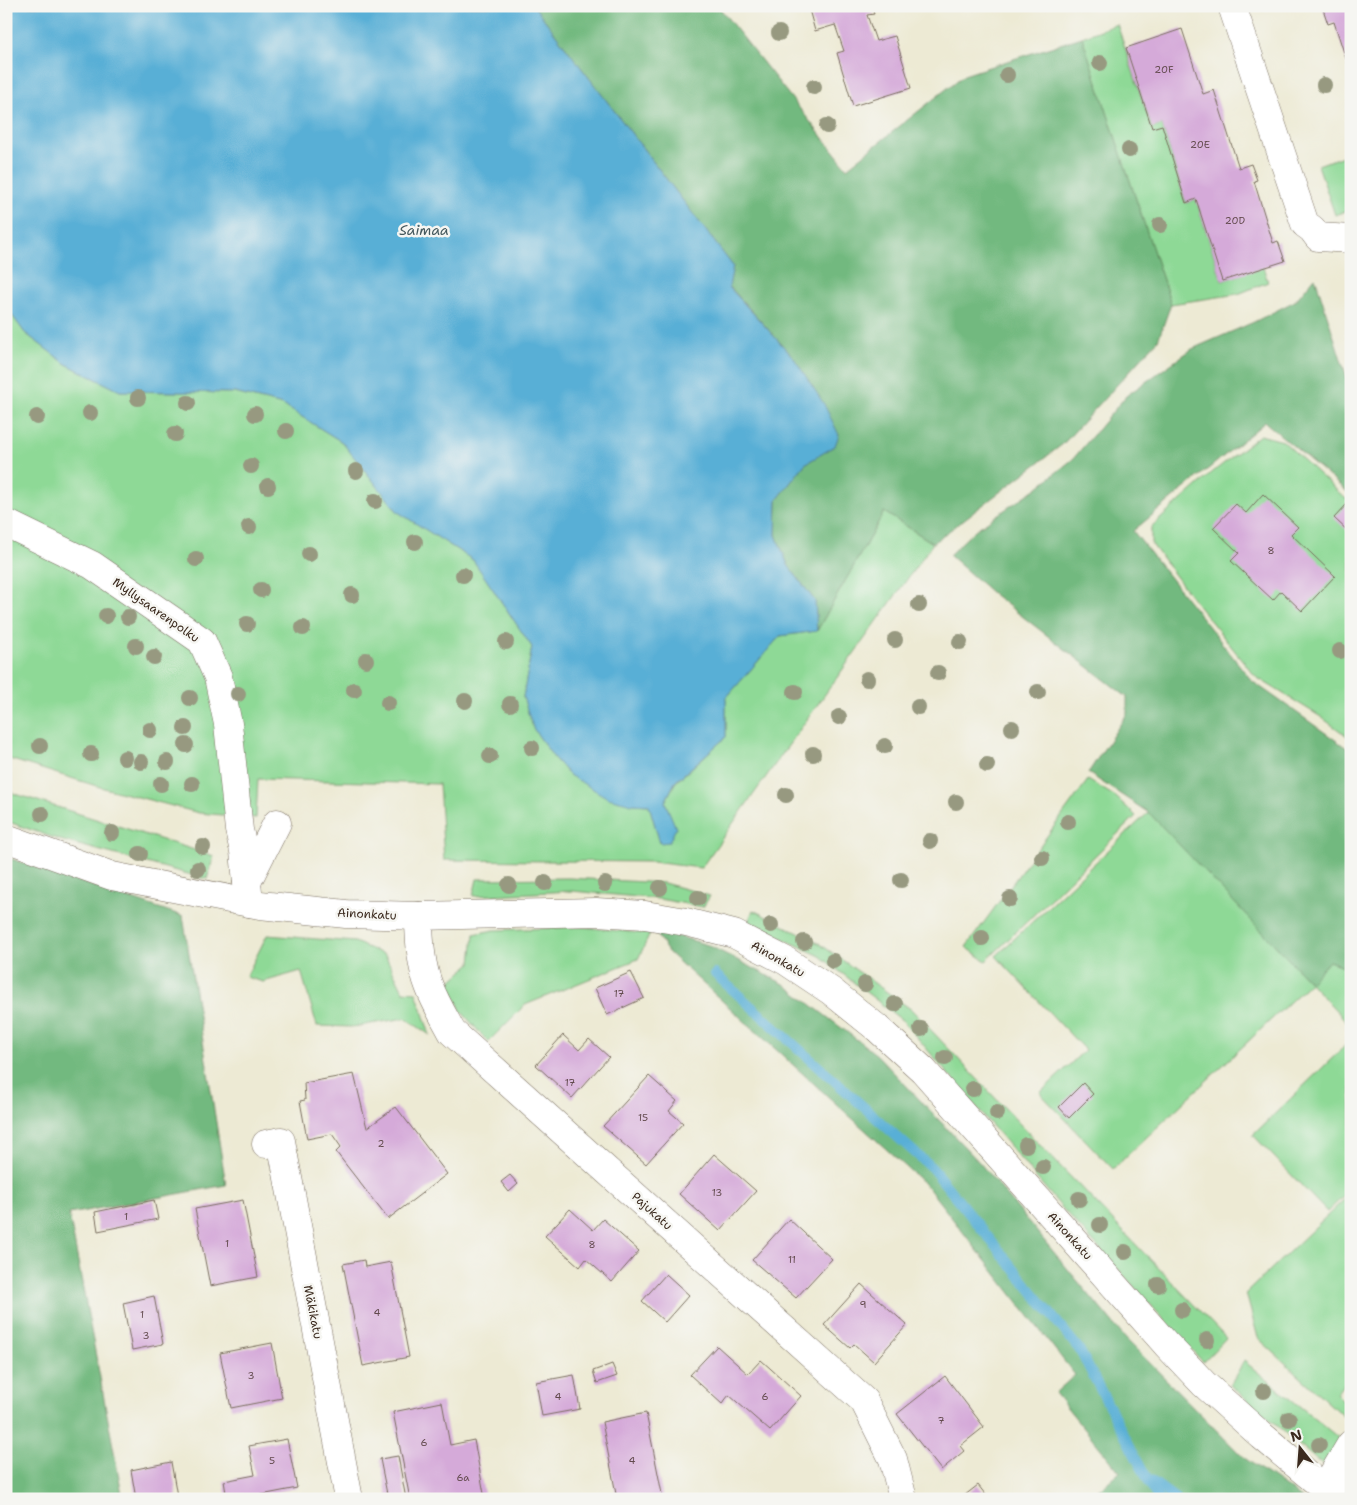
<svg xmlns="http://www.w3.org/2000/svg" width="1357" height="1505" font-family="'Shantell Sans',sans-serif">
<rect width="100%" height="100%" fill="#f6f6f2"/>
<filter id="ink" filterUnits="userSpaceOnUse"><feTurbulence type="fractalNoise" baseFrequency=".02" numOctaves="2"/><feDisplacementMap in="SourceGraphic" scale="10" xChannelSelector="R" yChannelSelector="G"/><feConvolveMatrix kernelMatrix="1 2 1 2 8 2 1 2 1" color-interpolation-filters="sRGB"/></filter>
<filter id="wash" filterUnits="userSpaceOnUse"><feTurbulence type="fractalNoise" baseFrequency=".0096" numOctaves="4" result="noise"/><feDisplacementMap in="SourceGraphic" scale="20" xChannelSelector="R" yChannelSelector="G"/><feGaussianBlur stdDeviation="1.12" result="paint"/><feColorMatrix in="noise" values="0 0 0 0 0 0 0 0 0 0 0 0 0 0 0 0 0 1.4 0 .05"/><feComposite in="paint" operator="in"/></filter>
<g filter="url(#wash)">
<rect width="100%" height="100%" fill="#edead4"/>
<g fill="#8ed996" stroke="#64825a">
<polygon points="1117,24 1152,128 1162,125 1186,203 1196,199 1222,281 1263,267 1268,282 1238,294 1171,304 1082,37"/>
<polygon points="1343,156 1351,179 1351,210 1335,215 1318,165"/>
<polygon points="6,307 25,333 66,364 120,391 234,393 283,405 342,442 398,512 473,560 532,647 523,697 533,728 554,758 569,775 632,804 649,805 660,843 675,828 665,802 675,783 726,737 726,698 780,636 817,631 884,512 933,543 701,868 652,862 444,860 439,784 258,779 256,818 199,813 100,787 6,758"/>
<polygon points="1260,435 1283,441 1346,499 1351,495 1351,739 1321,717 1256,677 1196,603 1151,543 1151,527 1214,471"/>
<polygon points="1088,780 1116,797 1136,816 986,961 966,947"/>
<polygon points="6,791 214,856 207,879 60,840 6,821"/>
<polygon points="1149,812 1310,982 1329,961 1351,969 1351,1026 1310,983 1113,1169 1040,1093 1085,1050 996,956"/>
<polygon points="569,878 664,883 710,896 703,907 659,899 572,891 473,896 477,879"/>
<polygon points="753,910 820,944 912,1010 1036,1141 1226,1338 1203,1362 1063,1209 903,1021 820,956 748,922"/>
<polygon points="582,927 650,934 638,959 525,1005 488,1042 461,1011 449,983 471,963 474,934 494,930"/>
<polygon points="267,935 355,942 385,955 403,991 416,992 430,1035 405,1018 353,1027 317,1026 301,971 263,982 246,977"/>
<polygon points="1351,1040 1351,1189 1327,1212 1253,1135"/>
<polygon points="1351,1193 1351,1374 1336,1394 1351,1409 1345,1418 1258,1338 1246,1293"/>
<polygon points="1244,1361 1340,1439 1326,1468 1230,1385"/>
</g>
<g fill="#72b97f" stroke="#56724e">
<polygon points="534,6 718,6 847,168 964,75 1082,37 1171,304 1158,340 1063,444 933,543 884,512 817,631 815,601 788,565 776,535 777,500 805,464 834,446 794,358 729,286 733,266"/>
<polygon points="1315,277 1351,391 1351,495 1265,422 1133,531 1252,681 1351,751 1351,969 1329,961 1310,982 1149,813 1088,773 1127,714 1127,697 992,593 949,555 975,530 1037,488 1073,459 1126,396 1192,349 1254,322 1295,301"/>
<polygon points="6,857 183,916 226,1185 69,1214 123,1499 6,1499"/>
<polygon points="653,929 708,945 784,984 877,1055 979,1162 1125,1338 1243,1457 1303,1499 1088,1499 1120,1472 1055,1393 1075,1375 926,1185 668,952"/>
</g>
<polygon fill="#59afd6" stroke="#4a6c7a" points="6,6 534,6 733,266 729,287 794,358 824,404 839,435 835,446 805,464 777,500 776,535 788,565 815,601 817,631 780,636 726,698 726,737 675,782 665,802 676,828 669,842 660,843 649,805 632,804 608,798 569,775 554,758 533,728 523,697 532,647 473,560 398,512 342,442 283,405 235,393 120,391 66,364 25,333 6,307"/>
<g fill="none" stroke-linecap="round" stroke-linejoin="round">
<g stroke="#59afd6" stroke-width="10">
<polyline points="715,974 932,1168 1079,1349 1158,1499"/>
<polyline points="1149,1479 1176,1499"/>
</g>
</g>
<g id="blocks">
<g fill="#d5aad9">
<polygon points="808,6 871,6 874,14 867,15 876,41 895,36 911,88 853,106 837,53 844,51 835,25 815,31"/>
<polygon points="1322,6 1351,6 1351,68 1349,68 1334,22 1328,24"/>
<polygon points="1182,29 1203,94 1214,90 1239,168 1251,164 1257,180 1254,181 1273,243 1278,241 1285,261 1222,281 1196,199 1186,203 1162,125 1152,128 1126,48"/>
<polygon points="1263,494 1298,527 1291,534 1335,576 1302,611 1281,591 1273,600 1231,561 1239,553 1213,528 1236,504 1246,513"/>
<polygon points="1348,503 1351,505 1351,534 1334,518"/>
<polygon points="631,972 644,998 607,1015 595,988"/>
<polygon points="563,1035 579,1050 589,1039 609,1057 572,1098 536,1065"/>
<polygon points="354,1074 367,1128 396,1107 447,1174 388,1219 336,1152 341,1147 332,1134 307,1139 300,1101 305,1100 304,1083"/>
<polygon points="649,1076 677,1101 669,1111 683,1123 646,1164 603,1126"/>
<polygon points="1083,1083 1093,1094 1069,1118 1059,1107"/>
<polygon points="714,1154 756,1191 720,1231 679,1194"/>
<polygon points="510,1175 518,1184 509,1192 501,1182"/>
<polygon points="154,1200 158,1219 98,1231 95,1212"/>
<polygon points="243,1200 258,1277 210,1286 195,1209"/>
<polygon points="570,1209 593,1230 603,1219 639,1251 612,1282 586,1259 580,1267 545,1236"/>
<polygon points="789,1219 832,1259 796,1298 752,1260"/>
<polygon points="364,1260 365,1267 391,1262 409,1357 363,1366 343,1264"/>
<polygon points="666,1274 689,1295 665,1322 642,1301"/>
<polygon points="861,1284 907,1325 874,1362 854,1344 850,1348 824,1325"/>
<polygon points="154,1296 163,1344 132,1350 123,1303"/>
<polygon points="272,1343 282,1398 231,1408 220,1353"/>
<polygon points="717,1346 748,1374 761,1360 801,1396 770,1431 729,1395 722,1404 690,1375"/>
<polygon points="612,1364 617,1376 597,1383 593,1371"/>
<polygon points="574,1375 580,1409 542,1416 536,1382"/>
<polygon points="945,1376 984,1427 960,1446 964,1451 941,1470 897,1414"/>
<polygon points="442,1402 450,1445 474,1440 485,1499 410,1499 393,1412"/>
<polygon points="646,1413 663,1499 617,1499 602,1422"/>
<polygon points="287,1439 297,1488 241,1499 227,1499 224,1481 255,1475 249,1446"/>
<polygon points="398,1456 406,1499 388,1499 380,1459"/>
<polygon points="171,1462 177,1496 162,1499 136,1499 131,1470"/>
<polygon points="978,1485 989,1499 960,1499"/>
</g>
</g>
</g>
<g filter="url(#ink)">
<use href="#blocks" fill-opacity="0" stroke="#796d5e" stroke-width="1"/>
<g fill="none" stroke-linecap="round" stroke-linejoin="round">
<defs>
<g id="minor">
<polyline points="1232,6 1305,224 1312,229 1318,237 1351,239"/>
<polyline points="6,523 92,565 202,641 218,677 228,724 239,830 244,851 249,903"/>
<polyline points="6,838 112,876 260,905 346,914 419,916 596,912 645,915 686,922 734,934 786,961 831,991 877,1028 923,1070 1166,1344 1204,1384 1262,1436 1316,1481 1349,1499"/>
<polyline points="247,882 277,823"/>
<path d="M419,916C419,938 421,966 429,986C435,1002 444,1017 452,1032L864,1401L893,1459L903,1499"/>
<polyline points="266,1144 281,1141 349,1499"/>
<polyline points="1326,1486 1351,1444"/>
</g>
</defs>
<use href="#minor" stroke="#796d5e" stroke-width="29"/>
<use href="#minor" stroke="#fff" stroke-width="28"/>
</g>
<g fill="#979980">
<circle cx="779" cy="33" r="8"/>
<circle cx="1100" cy="63" r="8"/>
<circle cx="1007" cy="75" r="8"/>
<circle cx="1324" cy="85" r="8"/>
<circle cx="814" cy="87" r="8"/>
<circle cx="827" cy="126" r="8"/>
<circle cx="1129" cy="150" r="8"/>
<circle cx="1160" cy="225" r="8"/>
<circle cx="138" cy="398" r="8"/>
<circle cx="188" cy="403" r="8"/>
<circle cx="90" cy="413" r="8"/>
<circle cx="255" cy="414" r="8"/>
<circle cx="37" cy="417" r="8"/>
<circle cx="286" cy="431" r="8"/>
<circle cx="175" cy="434" r="8"/>
<circle cx="251" cy="466" r="8"/>
<circle cx="356" cy="471" r="8"/>
<circle cx="268" cy="486" r="8"/>
<circle cx="375" cy="501" r="8"/>
<circle cx="249" cy="527" r="8"/>
<circle cx="415" cy="542" r="8"/>
<circle cx="309" cy="554" r="8"/>
<circle cx="196" cy="559" r="8"/>
<circle cx="463" cy="575" r="8"/>
<circle cx="261" cy="590" r="8"/>
<circle cx="352" cy="595" r="8"/>
<circle cx="919" cy="605" r="8"/>
<circle cx="106" cy="616" r="8"/>
<circle cx="128" cy="617" r="8"/>
<circle cx="247" cy="624" r="8"/>
<circle cx="303" cy="628" r="8"/>
<circle cx="895" cy="640" r="8"/>
<circle cx="506" cy="642" r="8"/>
<circle cx="960" cy="642" r="8"/>
<circle cx="136" cy="646" r="8"/>
<circle cx="1340" cy="651" r="8"/>
<circle cx="154" cy="657" r="8"/>
<circle cx="366" cy="660" r="8"/>
<circle cx="938" cy="673" r="8"/>
<circle cx="867" cy="679" r="8"/>
<circle cx="354" cy="690" r="8"/>
<circle cx="795" cy="692" r="8"/>
<circle cx="1038" cy="692" r="8"/>
<circle cx="238" cy="694" r="8"/>
<circle cx="190" cy="698" r="8"/>
<circle cx="465" cy="701" r="8"/>
<circle cx="388" cy="703" r="8"/>
<circle cx="510" cy="704" r="8"/>
<circle cx="918" cy="707" r="8"/>
<circle cx="839" cy="717" r="8"/>
<circle cx="185" cy="728" r="8"/>
<circle cx="1012" cy="728" r="8"/>
<circle cx="150" cy="730" r="8"/>
<circle cx="186" cy="745" r="8"/>
<circle cx="40" cy="746" r="8"/>
<circle cx="885" cy="746" r="8"/>
<circle cx="532" cy="748" r="8"/>
<circle cx="91" cy="754" r="8"/>
<circle cx="813" cy="754" r="8"/>
<circle cx="490" cy="756" r="8"/>
<circle cx="125" cy="758" r="8"/>
<circle cx="141" cy="762" r="8"/>
<circle cx="167" cy="762" r="8"/>
<circle cx="987" cy="765" r="8"/>
<circle cx="161" cy="784" r="8"/>
<circle cx="192" cy="784" r="8"/>
<circle cx="786" cy="795" r="8"/>
<circle cx="956" cy="802" r="8"/>
<circle cx="42" cy="814" r="8"/>
<circle cx="1068" cy="822" r="8"/>
<circle cx="112" cy="833" r="8"/>
<circle cx="930" cy="841" r="8"/>
<circle cx="203" cy="847" r="8"/>
<circle cx="140" cy="854" r="8"/>
<circle cx="1042" cy="858" r="8"/>
<circle cx="198" cy="869" r="8"/>
<circle cx="901" cy="880" r="8"/>
<circle cx="545" cy="883" r="8"/>
<circle cx="605" cy="884" r="8"/>
<circle cx="509" cy="885" r="8"/>
<circle cx="660" cy="888" r="8"/>
<circle cx="698" cy="898" r="8"/>
<circle cx="1010" cy="899" r="8"/>
<circle cx="771" cy="925" r="8"/>
<circle cx="982" cy="938" r="8"/>
<circle cx="804" cy="942" r="8"/>
<circle cx="833" cy="961" r="8"/>
<circle cx="865" cy="984" r="8"/>
<circle cx="895" cy="1004" r="8"/>
<circle cx="921" cy="1029" r="8"/>
<circle cx="945" cy="1058" r="8"/>
<circle cx="973" cy="1089" r="8"/>
<circle cx="997" cy="1113" r="8"/>
<circle cx="1026" cy="1145" r="8"/>
<circle cx="1043" cy="1167" r="8"/>
<circle cx="1079" cy="1199" r="8"/>
<circle cx="1100" cy="1225" r="8"/>
<circle cx="1125" cy="1252" r="8"/>
<circle cx="1158" cy="1285" r="8"/>
<circle cx="1182" cy="1310" r="8"/>
<circle cx="1207" cy="1340" r="8"/>
<circle cx="1264" cy="1391" r="8"/>
<circle cx="1289" cy="1419" r="8"/>
<circle cx="1319" cy="1445" r="8"/>
</g>
</g>
<g text-anchor="middle" dominant-baseline="central" stroke-width="5" stroke-linejoin="round" paint-order="stroke">
<g font-size="10" fill="#624a4d">
<text x="1164" y="69">20F</text>
<text x="1200" y="144">20E</text>
<text x="1235" y="220">20D</text>
<text x="1271" y="550">8</text>
<text x="619" y="993">17</text>
<text x="570" y="1082">17</text>
<text x="643" y="1117">15</text>
<text x="381" y="1143">2</text>
<text x="717" y="1192">13</text>
<text x="126" y="1216">1</text>
<text x="227" y="1243">1</text>
<text x="592" y="1244">8</text>
<text x="792" y="1259">11</text>
<text x="863" y="1304">9</text>
<text x="377" y="1312">4</text>
<text x="142" y="1314">1</text>
<text x="146" y="1335">3</text>
<text x="251" y="1375">3</text>
<text x="558" y="1396">4</text>
<text x="765" y="1396">6</text>
<text x="941" y="1420">7</text>
<text x="424" y="1442">6</text>
<text x="272" y="1460">5</text>
<text x="632" y="1460">4</text>
<text x="463" y="1477">6a</text>
</g>
<g font-size="12" fill="#3b2a1e" stroke="#f6f6f2">
<text transform="translate(156 610) rotate(35)">Myllysaarenpolku</text>
<text transform="translate(367 914) rotate(3)">Ainonkatu</text>
<text transform="translate(778 959) rotate(30)">Ainonkatu</text>
<text transform="translate(652 1211) rotate(42)">Pajukatu</text>
<text transform="translate(1070 1236) rotate(48)">Ainonkatu</text>
<text transform="translate(313 1312) rotate(79)">Mäkikatu</text>
</g>
<g font-size="14" font-style="italic" fill="#46595e" stroke="#f6f6f2">
<text x="424" y="230">Saimaa</text>
</g>
</g>
<rect width="1357" height="1505" fill="none" stroke="#f6f6f2" stroke-width="25"/>
<g transform="translate(1300 1448) rotate(343)" stroke="#f6f6f2" stroke-width="4" paint-order="stroke">
<path d="M0-4L9 19L0 12L-9 19Z" fill="#3b2a1e"/>
<text y="-8" font-size="14" font-weight="bold" text-anchor="middle" fill="#3b2a1e">N</text>
</g>
</svg>
